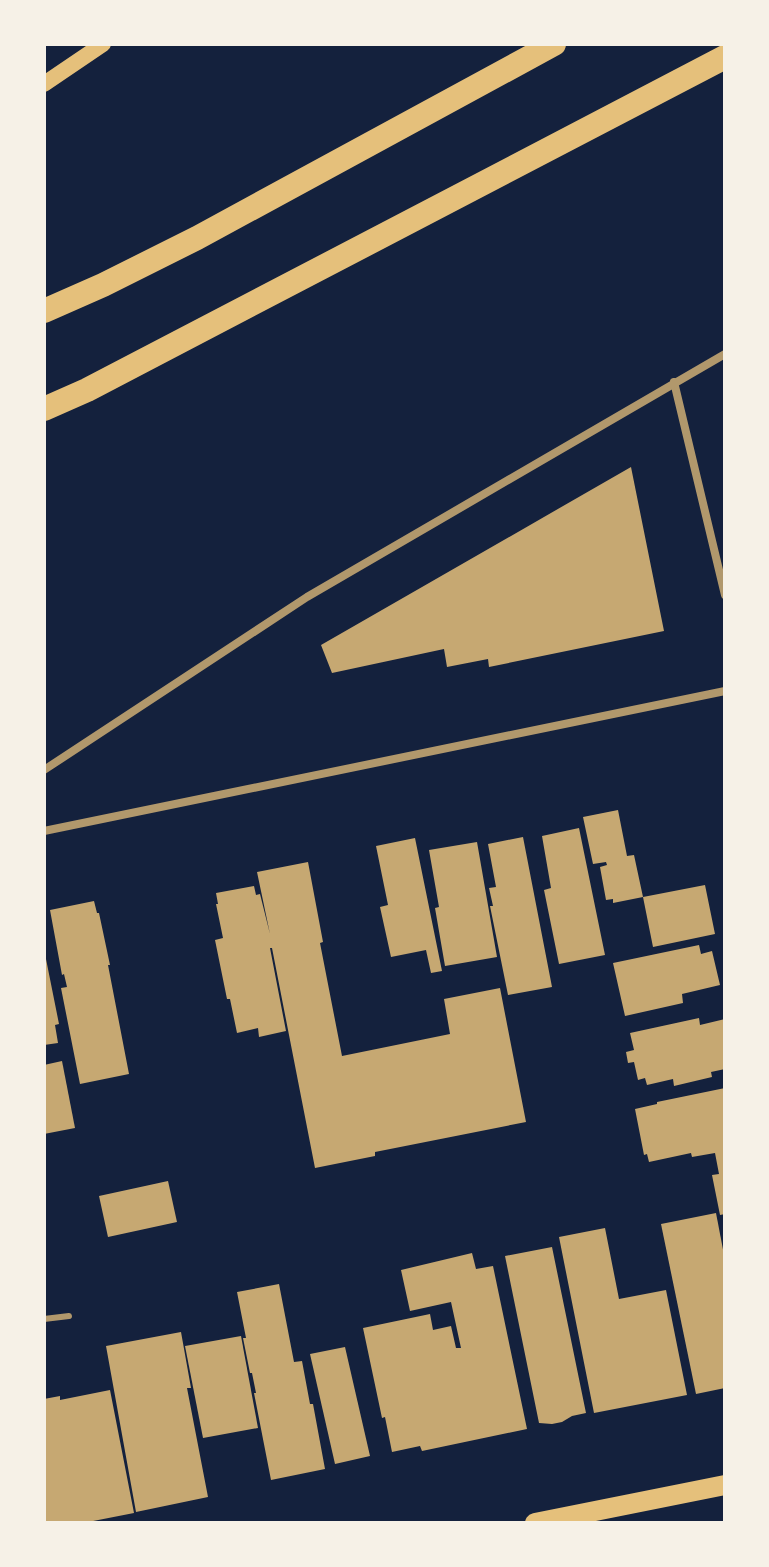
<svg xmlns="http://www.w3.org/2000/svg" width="769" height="1567" font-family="Manrope,sans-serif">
<rect width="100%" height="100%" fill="#14213d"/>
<g fill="#c6a872">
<polygon points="631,467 664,631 489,667 488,659 447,667 444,649 332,673 321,645"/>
<polygon points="618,810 627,856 634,855 643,897 705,885 715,934 653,947 643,897 613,903 613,899 606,900 600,867 607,865 606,862 593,864 583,817"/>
<polygon points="579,828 605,955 559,964 544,890 551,888 542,836"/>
<polygon points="523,837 552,987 508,995 490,906 493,906 489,888 496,887 488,844"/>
<polygon points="415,838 442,971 431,973 426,950 391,957 380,907 388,905 376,846"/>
<polygon points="477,842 497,957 445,966 435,908 439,907 429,850"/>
<polygon points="308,862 323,942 320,943 342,1056 450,1034 444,999 500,988 526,1122 375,1152 375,1156 315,1168 272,948 270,948 286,1031 259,1037 258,1028 237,1033 230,999 227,999 215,940 223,938 216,904 218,904 216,893 254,886 256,895 260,894 270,934 257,872"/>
<polygon points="94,901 97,913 99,913 110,965 108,965 129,1074 80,1084 61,988 67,987 64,974 62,975 50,910"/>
<polygon points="699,945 701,954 712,951 720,985 682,994 683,1003 625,1016 613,963"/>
<polygon points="44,954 45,954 59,1024 55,1025 58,1043 44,1045"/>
<polygon points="699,1018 700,1025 725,1019 725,1069 711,1072 712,1077 674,1086 673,1079 647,1085 645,1078 638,1080 634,1062 628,1063 626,1052 634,1050 630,1033"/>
<polygon points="62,1061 75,1128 44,1134 44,1065"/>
<polygon points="725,1088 725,1214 720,1215 712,1175 719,1174 715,1153 692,1157 691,1153 649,1162 647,1154 644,1155 635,1109 657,1104 657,1102"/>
<polygon points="168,1181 177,1222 108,1237 99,1196"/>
<polygon points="716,1213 725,1260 725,1388 696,1394 661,1224"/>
<polygon points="605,1228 619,1299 666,1290 687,1395 594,1413 559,1237"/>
<polygon points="552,1247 586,1413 572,1416 562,1422 552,1424 539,1423 505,1256"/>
<polygon points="472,1253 476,1269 493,1266 527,1429 422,1451 420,1446 392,1452 385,1417 382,1418 363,1328 430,1314 433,1330 451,1326 456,1348 461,1348 451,1302 410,1311 401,1270"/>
<polygon points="279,1284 294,1362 302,1361 310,1404 313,1404 325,1469 271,1480 254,1393 256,1393 252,1373 250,1373 243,1338 246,1338 237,1292"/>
<polygon points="181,1332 191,1388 187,1388 208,1497 136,1512 106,1346"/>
<polygon points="241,1336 258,1428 203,1438 185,1346"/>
<polygon points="345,1347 370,1456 335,1464 310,1354"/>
<polygon points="110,1390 134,1513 83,1523 44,1523 44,1399 60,1396 60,1400"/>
</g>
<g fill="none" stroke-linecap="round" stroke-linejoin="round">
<polyline stroke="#b1986c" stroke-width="6" points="44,1319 69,1316"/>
<g stroke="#b1986c" stroke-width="8">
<polyline points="674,382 725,595"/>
<polyline points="44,770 307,597 725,354"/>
<polyline points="44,831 725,691"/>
</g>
<polyline stroke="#e5c07b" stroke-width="16" points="44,84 103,44"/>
<polyline stroke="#e5c07b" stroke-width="20" points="535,1523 725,1485"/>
<g stroke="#e5c07b" stroke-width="24">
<polyline points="44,311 103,285 197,238 554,44"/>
<polyline points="44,409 87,390 725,57"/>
</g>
</g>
<rect width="769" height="1567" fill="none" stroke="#f6f1e7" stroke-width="92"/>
</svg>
